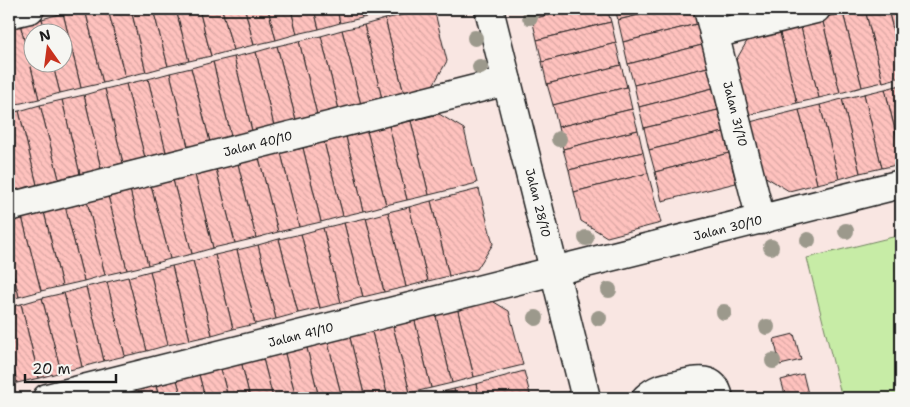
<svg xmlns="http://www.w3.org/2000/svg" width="910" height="407" font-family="'Shantell Sans',sans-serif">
<defs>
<pattern id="building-back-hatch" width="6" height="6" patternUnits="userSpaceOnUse" patternTransform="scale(1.25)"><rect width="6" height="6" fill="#ffc2be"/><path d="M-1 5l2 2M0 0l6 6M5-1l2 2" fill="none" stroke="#daa6a3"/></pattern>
</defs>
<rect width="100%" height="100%" fill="#f9e6e2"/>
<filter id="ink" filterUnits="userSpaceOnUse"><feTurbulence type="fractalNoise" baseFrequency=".02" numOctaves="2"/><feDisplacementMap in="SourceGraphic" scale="10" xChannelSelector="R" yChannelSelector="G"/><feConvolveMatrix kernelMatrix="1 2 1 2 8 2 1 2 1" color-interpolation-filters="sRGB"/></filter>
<g filter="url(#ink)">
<polygon fill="#c7eca6" stroke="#728461" points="901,235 901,398 842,398 807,258"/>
<g fill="url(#building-back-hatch)" stroke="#1c1c1c">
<polygon points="82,9 85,9 103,83 81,88 63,13"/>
<polygon points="85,9 108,9 125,77 103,83"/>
<polygon points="108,9 131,9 146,72 125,77"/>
<polygon points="131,9 153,9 168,66 146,72"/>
<polygon points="153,9 176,9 189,61 168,66"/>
<polygon points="176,9 199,9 211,56 189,61"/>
<polygon points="199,9 222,9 233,50 211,56"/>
<polygon points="222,9 245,9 254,45 233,50"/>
<polygon points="245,9 268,9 276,40 254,45"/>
<polygon points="268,9 291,9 297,34 276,40"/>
<polygon points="291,9 314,9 319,29 297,34"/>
<polygon points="314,9 337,9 340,23 319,29"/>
<polygon points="337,9 360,9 362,18 340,23"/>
<polygon points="360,9 383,9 384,13 362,18"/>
<polygon points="383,9 399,9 384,13"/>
<polygon points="428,9 434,9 447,61 432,87 404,94 385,19"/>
<polygon points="529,9 572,9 532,19"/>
<polygon points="572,9 607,9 611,22 537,40 532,19"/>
<polygon points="615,9 664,9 618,20"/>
<polygon points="664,9 693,9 697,24 623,42 618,20"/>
<polygon points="860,9 865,9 883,82 862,87 843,13"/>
<polygon points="865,9 888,9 901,62 901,77 883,82"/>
<polygon points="888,9 901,9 901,62"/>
<polygon points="63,13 81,88 60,93 52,62 62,62 62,32 45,32 42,19"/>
<polygon points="843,13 862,87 840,93 822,18"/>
<polygon points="822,18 840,93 819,98 800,24"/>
<polygon points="42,19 45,32 32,32 32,62 52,62 60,93 39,99 20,24"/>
<polygon points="385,19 404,94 382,99 364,25"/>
<polygon points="611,22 616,43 542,62 537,40"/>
<polygon points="20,24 39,99 17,104 9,71 9,27"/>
<polygon points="697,24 702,45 628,64 623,42"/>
<polygon points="800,24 819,98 797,103 779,29"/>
<polygon points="364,25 382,99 361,105 342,30"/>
<polygon points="779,29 797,103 748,115 735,62 750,36"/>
<polygon points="342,30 361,105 339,110 321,36"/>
<polygon points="321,36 339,110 317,115 299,41"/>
<polygon points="299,41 317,115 296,120 277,46"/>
<polygon points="616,43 621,65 547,84 542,62"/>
<polygon points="702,45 708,67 634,85 628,64"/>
<polygon points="277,46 296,120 274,126 256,52"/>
<polygon points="256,52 274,126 252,131 234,57"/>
<polygon points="234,57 252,131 231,136 213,62"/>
<polygon points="213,62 231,136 210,142 191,68"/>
<polygon points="621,65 627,87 553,105 547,84"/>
<polygon points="708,67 713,88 639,107 634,85"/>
<polygon points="191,68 210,142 188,147 170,73"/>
<polygon points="9,71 17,104 9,106"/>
<polygon points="170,73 188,147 166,152 148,79"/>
<polygon points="148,79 166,152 145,158 126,84"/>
<polygon points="126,84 145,158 123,163 105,89"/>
<polygon points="901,85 901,155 885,89"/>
<polygon points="627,87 632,109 558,127 553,105"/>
<polygon points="713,88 718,110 644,128 639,107"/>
<polygon points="105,89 123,163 101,169 84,95"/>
<polygon points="885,89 901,155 901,164 882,168 864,94"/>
<polygon points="864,94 882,168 860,173 842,99"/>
<polygon points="84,95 101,169 80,174 62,100"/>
<polygon points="842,99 860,173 839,179 820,105"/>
<polygon points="62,100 80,174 59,179 40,105"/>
<polygon points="40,105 59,179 37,185 19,111"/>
<polygon points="820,105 839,179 817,184 799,110"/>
<polygon points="632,109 638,130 563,149 558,127"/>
<polygon points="718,110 724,132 649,150 644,128"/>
<polygon points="799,110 817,184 789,191 764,176 750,122"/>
<polygon points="19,111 37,185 15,190 9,164 9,113"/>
<polygon points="439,114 464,129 477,183 429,195 411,121"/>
<polygon points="411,121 429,195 407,200 389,126"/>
<polygon points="389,126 407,200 386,205 367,131"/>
<polygon points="638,130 643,152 569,170 563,149"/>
<polygon points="367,131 386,205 364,211 346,137"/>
<polygon points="724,132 729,153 655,172 649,150"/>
<polygon points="346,137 364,211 343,216 324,142"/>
<polygon points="324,142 343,216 321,222 303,148"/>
<polygon points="303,148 321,222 299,227 281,153"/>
<polygon points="643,152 648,173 574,192 569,170"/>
<polygon points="281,153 299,227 278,232 259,158"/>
<polygon points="729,153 736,183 662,201 655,172"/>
<polygon points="259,158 278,232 256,238 238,164"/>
<polygon points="9,164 15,190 9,192"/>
<polygon points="238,164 256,238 235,243 216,169"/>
<polygon points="216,169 235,243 213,248 195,175"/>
<polygon points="648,173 661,223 607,237 581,221 574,192"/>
<polygon points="195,175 213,248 192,254 173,180"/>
<polygon points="173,180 192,254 170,259 151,185"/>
<polygon points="151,185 170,259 148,265 130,190"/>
<polygon points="479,189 493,244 477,269 449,276 431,201"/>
<polygon points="130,190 148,265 127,270 108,196"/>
<polygon points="108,196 127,270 105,275 87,201"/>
<polygon points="87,201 105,275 84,281 65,206"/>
<polygon points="431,201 449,276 428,281 409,207"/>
<polygon points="65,206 84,281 62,286 44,212"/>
<polygon points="409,207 428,281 406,287 388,212"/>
<polygon points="44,212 62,286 41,291 22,217"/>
<polygon points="388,212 406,287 384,292 366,218"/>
<polygon points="22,217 41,291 19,297 9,256 9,220"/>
<polygon points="366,218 384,292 363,297 344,223"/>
<polygon points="344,223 363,297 341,303 323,228"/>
<polygon points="323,228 341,303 320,308 301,234"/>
<polygon points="301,234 320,308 298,313 279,239"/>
<polygon points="279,239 298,313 276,319 258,245"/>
<polygon points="258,245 276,319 255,324 237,250"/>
<polygon points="237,250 255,324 233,329 215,255"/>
<polygon points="215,255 233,329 212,335 193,261"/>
<polygon points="9,256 19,297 9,299"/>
<polygon points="193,261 212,335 190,340 172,266"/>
<polygon points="172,266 190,340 168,345 150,271"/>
<polygon points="150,271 168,345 147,351 128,277"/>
<polygon points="128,277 147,351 125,356 107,282"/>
<polygon points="107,282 125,356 104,361 86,287"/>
<polygon points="86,287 104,361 82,367 64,293"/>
<polygon points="64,293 82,367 61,372 42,298"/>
<polygon points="484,296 509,311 523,365 474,377 456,303"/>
<polygon points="42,298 61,372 39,378 21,304"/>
<polygon points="456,303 474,377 452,383 434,308"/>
<polygon points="21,304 39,378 17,383 9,348 9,307"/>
<polygon points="434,308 452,383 431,388 413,313"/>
<polygon points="413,313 431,388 410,393 391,319"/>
<polygon points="391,319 410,393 388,398 370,324"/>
<polygon points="370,324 388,398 365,398 348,330"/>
<polygon points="348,330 365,398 342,398 326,335"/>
<polygon points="794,334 801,360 780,365 774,339"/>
<polygon points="326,335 342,398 319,398 305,340"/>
<polygon points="305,340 319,398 296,398 283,346"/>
<polygon points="283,346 296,398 273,398 261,351"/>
<polygon points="9,348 17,383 9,385"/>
<polygon points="261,351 273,398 250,398 240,357"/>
<polygon points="240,357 250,398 228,398 219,362"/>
<polygon points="219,362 228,398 205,398 197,367"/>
<polygon points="197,367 205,398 182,398 175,373"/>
<polygon points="524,371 531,398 479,398 476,384"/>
<polygon points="175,373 182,398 159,398 154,378"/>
<polygon points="803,374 809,398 786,398 781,380"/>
<polygon points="154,378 159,398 136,398 132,383"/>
<polygon points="132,383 136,398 113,398 110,389"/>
<polygon points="476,384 479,398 456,398 454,389"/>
<polygon points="454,389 456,398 434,398 433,394"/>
<polygon points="433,394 434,398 417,398"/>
</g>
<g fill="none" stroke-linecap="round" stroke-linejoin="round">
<defs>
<g id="minor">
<polyline points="489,9 586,398"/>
<polyline points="708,9 761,220"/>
<polyline points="9,14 30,9"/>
<polyline points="714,34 816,9"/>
<polyline points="9,207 507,81"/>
<polyline points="47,398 901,184"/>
<path d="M646,398C657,388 663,388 678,385C695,381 714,375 719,398"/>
</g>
</defs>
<use href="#minor" stroke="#1c1c1c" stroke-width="31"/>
<use href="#minor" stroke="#f6f6f2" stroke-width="28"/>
</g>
<g fill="#9c998c">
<circle cx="530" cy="17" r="8"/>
<circle cx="475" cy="38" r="8"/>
<circle cx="480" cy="67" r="8"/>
<circle cx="559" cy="139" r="8"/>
<circle cx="846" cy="231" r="8"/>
<circle cx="586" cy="238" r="8"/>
<circle cx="808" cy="240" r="8"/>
<circle cx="771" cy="247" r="8"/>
<circle cx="609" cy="290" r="8"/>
<circle cx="724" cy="312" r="8"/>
<circle cx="536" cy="318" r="8"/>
<circle cx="599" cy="318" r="8"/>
<circle cx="767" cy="327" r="8"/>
<circle cx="773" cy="361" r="8"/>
</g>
</g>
<g text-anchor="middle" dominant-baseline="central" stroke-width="4" stroke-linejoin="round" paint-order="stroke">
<g font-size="12" fill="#1c1c1c" stroke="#f6f6f2">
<text transform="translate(735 114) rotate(76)">Jalan 31/10</text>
<text transform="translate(258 144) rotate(-14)">Jalan 40/10</text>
<text transform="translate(538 203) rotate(76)">Jalan 28/10</text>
<text transform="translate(728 228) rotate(-14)">Jalan 30/10</text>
<text transform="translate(301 335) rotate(-14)">Jalan 41/10</text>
</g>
</g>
<rect width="910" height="407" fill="none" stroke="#f6f6f2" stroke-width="30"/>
<rect x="15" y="15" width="880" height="377" fill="none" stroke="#1c1c1c" stroke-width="2" filter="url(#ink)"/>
<g transform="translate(48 48) rotate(346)"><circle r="24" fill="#f6f6f2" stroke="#9f9f9c"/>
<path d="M0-4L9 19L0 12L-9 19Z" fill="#c8321e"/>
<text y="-8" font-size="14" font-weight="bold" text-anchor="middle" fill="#1c1c1c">N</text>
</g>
<path d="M25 374v8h91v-8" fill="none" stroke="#1c1c1c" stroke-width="2.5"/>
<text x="32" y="374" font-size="15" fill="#1c1c1c" stroke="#f6f6f2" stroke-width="4" paint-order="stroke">20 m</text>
</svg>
